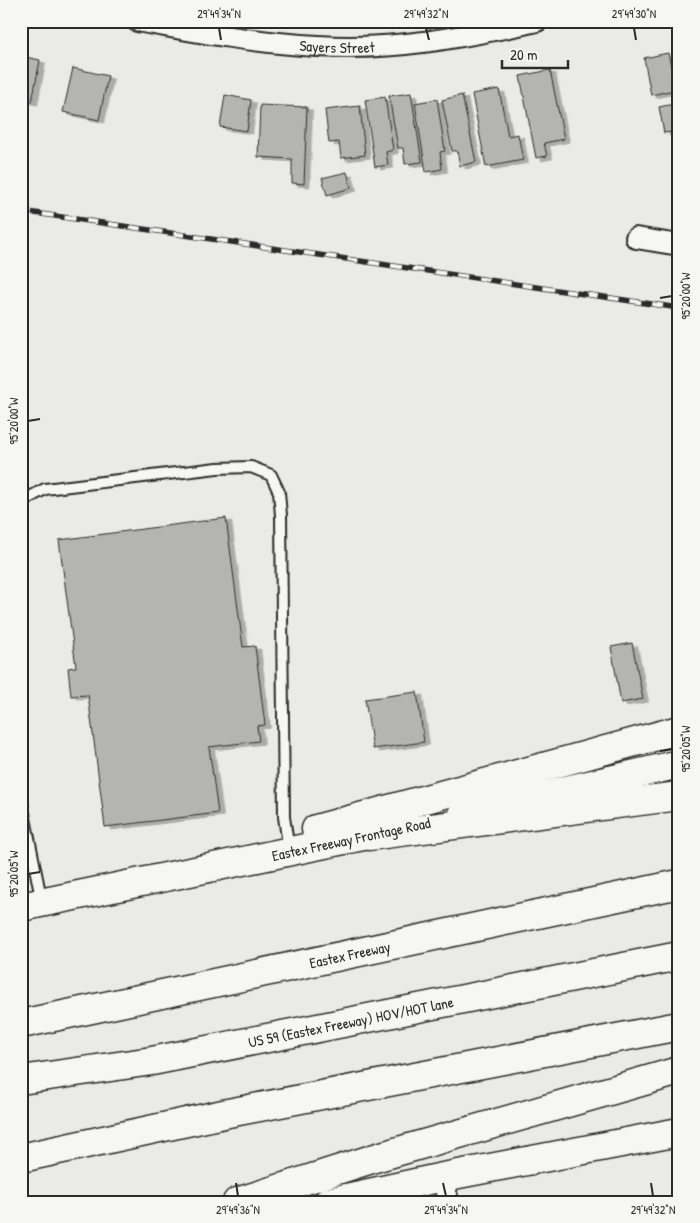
<svg xmlns="http://www.w3.org/2000/svg" width="700" height="1223" font-family="'Patrick Hand',sans-serif">
<defs>
<filter id="shadow"><feDropShadow dx="5.5" dy="3" stdDeviation="0" flood-color="#0004"/></filter>
</defs>
<rect width="100%" height="100%" fill="#eaeae6"/>
<filter id="ink" filterUnits="userSpaceOnUse"><feTurbulence type="fractalNoise" baseFrequency=".02" numOctaves="2"/><feDisplacementMap in="SourceGraphic" scale="10" xChannelSelector="R" yChannelSelector="G"/><feConvolveMatrix kernelMatrix="1 2 1 2 8 2 1 2 1" color-interpolation-filters="sRGB"/></filter>
<g filter="url(#ink)">
<g fill="#b4b4b1" stroke="#2b2b2b" filter="url(#shadow)">
<polygon points="668,53 672,71 679,69 679,89 651,95 644,58"/>
<polygon points="21,56 40,60 32,102 21,100"/>
<polygon points="73,68 108,76 99,120 63,112"/>
<polygon points="550,70 564,139 544,143 547,156 536,158 520,76"/>
<polygon points="499,89 508,136 518,134 523,160 486,167 472,94"/>
<polygon points="411,93 422,162 405,164 403,148 398,148 389,96"/>
<polygon points="225,95 251,100 247,131 220,127"/>
<polygon points="462,95 476,162 460,166 457,151 452,151 442,100"/>
<polygon points="385,97 393,150 386,152 388,165 375,167 365,100"/>
<polygon points="437,99 445,151 440,152 442,169 426,172 415,103"/>
<polygon points="679,103 679,131 664,133 659,107"/>
<polygon points="260,105 307,107 304,184 292,183 292,159 258,157"/>
<polygon points="360,106 365,155 341,158 339,142 329,143 325,110"/>
<polygon points="347,172 351,188 327,195 322,178"/>
<polygon points="226,518 243,647 255,646 265,725 257,726 259,741 209,747 218,813 105,827 88,695 71,696 68,668 76,667 59,540"/>
<polygon points="632,643 643,699 621,703 611,647"/>
<polygon points="417,692 424,742 373,749 365,699"/>
</g>
<g fill="none" stroke-linecap="round" stroke-linejoin="round">
<defs>
<g id="lane">
<polyline points="21,502 45,489 217,468 251,467 271,475 279,492 281,515 284,817 287,837"/>
<polyline points="21,798 42,903"/>
</g>
<g id="street">
<path id="s1" d="M137,21C197,32 257,43 318,46C392,51 465,37 537,21"/>
<polyline points="636,238 679,245"/>
<polyline points="443,1177 448,1202"/>
</g>
<g id="secondary">
<polyline points="463,814 679,764"/>
<polyline points="316,829 679,730"/>
<polyline points="21,907 392,830"/>
<polyline points="328,1202 443,1177 679,1132"/>
</g>
<g id="highway">
<polyline points="369,836 679,796"/>
<path id="s2" d="M21,1024L679,884"/>
<path id="s3" d="M21,1080L152,1061L679,956"/>
<polyline points="21,1158 228,1113 679,1026"/>
<polyline points="237,1202 378,1157 679,1071"/>
</g>
</defs>
<use href="#lane" stroke="#2b2b2b" stroke-width="14"/>
<use href="#street" stroke="#2b2b2b" stroke-width="24"/>
<use href="#secondary" stroke="#2b2b2b" stroke-width="31"/>
<use href="#highway" stroke="#2b2b2b" stroke-width="31"/>
<use href="#lane" stroke="#f6f6f2" stroke-width="10"/>
<use href="#street" stroke="#f6f6f2" stroke-width="20"/>
<use href="#secondary" stroke="#f6f6f2" stroke-width="28"/>
<use href="#highway" stroke="#f6f6f2" stroke-width="28"/>
<defs>
<polyline id="rail" points="21,211 679,308"/>
</defs>
<use href="#rail" stroke="#2b2b2b" stroke-width="5.5"/>
<use href="#rail" stroke="#f6f6f2" stroke-width="4" stroke-dasharray="11" stroke-linecap="butt"/>
</g>
</g>
<path fill="none" stroke="#2b2b2b" stroke-width="2" d="M219,28L221,40M426,28L429,40M634,28L636,40M660,298L672,296M28,421L40,419M660,751L672,749M28,874L40,872M236,1183L238,1196M443,1183L446,1196M651,1183L653,1196"/>
<g text-anchor="middle" dominant-baseline="central" stroke-width="5" stroke-linejoin="round" paint-order="stroke">
<g font-size="15" fill="#2b2b2b" stroke="#f6f6f2">
<text stroke="none"><textPath href="#s1" startOffset="202">Sayers Street</textPath></text>
<text transform="translate(351 839) rotate(-12)">Eastex Freeway Frontage Road</text>
<text stroke="none"><textPath href="#s2" startOffset="336">Eastex Freeway</textPath></text>
<text stroke="none"><textPath href="#s3" startOffset="335">US 59 (Eastex Freeway) HOV/HOT lane</textPath></text>
</g>
</g>
<rect width="700" height="1223" fill="none" stroke="#f6f6f2" stroke-width="55"/>
<path d="M502 60v8h66v-8" fill="none" stroke="#2b2b2b" stroke-width="2.5"/>
<text x="510" y="60" font-size="15" fill="#2b2b2b" stroke="#f6f6f2" stroke-width="4" paint-order="stroke">20 m</text>
<rect x="28" y="28" width="644" height="1168" fill="none" stroke="#2b2b2b" stroke-width="2"/>
<g font-size="12" text-anchor="middle" fill="#2b2b2b">
<text x="219" y="18">29°49'34"N</text>
<text x="426" y="18">29°49'32"N</text>
<text x="634" y="18">29°49'30"N</text>
<text transform="translate(686 296) rotate(-90)" y="4">95°20'00"W</text>
<text transform="translate(14 421) rotate(-90)" y="4">95°20'00"W</text>
<text transform="translate(686 749) rotate(-90)" y="4">95°20'05"W</text>
<text transform="translate(14 874) rotate(-90)" y="4">95°20'05"W</text>
<text x="238" y="1214">29°49'36"N</text>
<text x="446" y="1214">29°49'34"N</text>
<text x="653" y="1214">29°49'32"N</text>
</g>
</svg>
